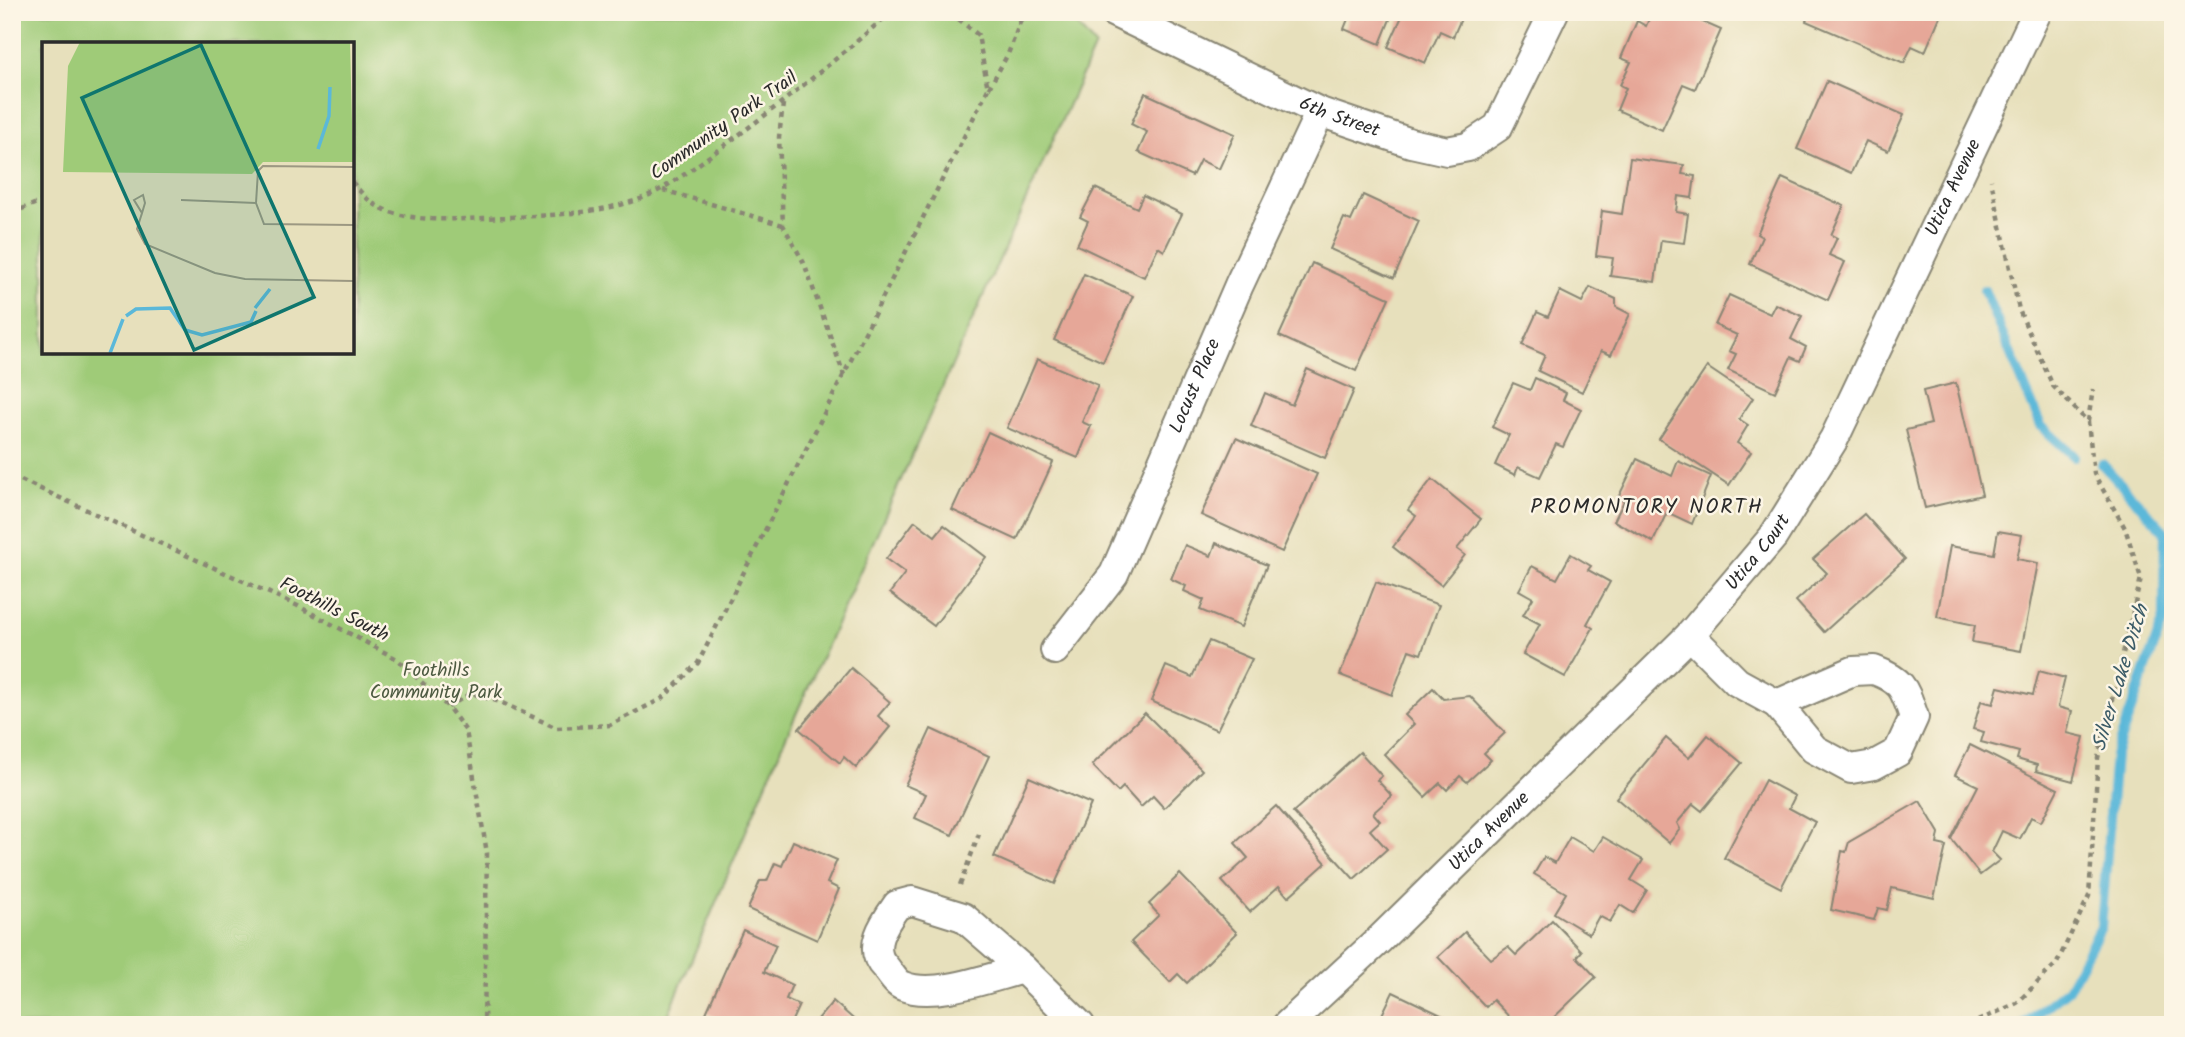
<svg xmlns="http://www.w3.org/2000/svg" width="2185" height="1037" font-family="Kalam,sans-serif">
<rect width="100%" height="100%" fill="#fcf5e5"/>
<filter id="ink" filterUnits="userSpaceOnUse"><feTurbulence type="fractalNoise" baseFrequency=".0143" numOctaves="2"/><feDisplacementMap in="SourceGraphic" scale="14" xChannelSelector="R" yChannelSelector="G"/><feConvolveMatrix kernelMatrix="1 2 1 2 8 2 1 2 1" color-interpolation-filters="sRGB"/></filter>
<filter id="wash" filterUnits="userSpaceOnUse"><feTurbulence type="fractalNoise" baseFrequency=".00686" numOctaves="4" result="noise"/><feDisplacementMap in="SourceGraphic" scale="28" xChannelSelector="R" yChannelSelector="G"/><feGaussianBlur stdDeviation="1.57" result="paint"/><feColorMatrix in="noise" values="0 0 0 0 0 0 0 0 0 0 0 0 0 0 0 0 0 1.4 0 .05"/><feComposite in="paint" operator="in"/></filter>
<g filter="url(#wash)">
<rect width="100%" height="100%" fill="#e7e0bc"/>
<path fill="#9fcb78" stroke="#657b52" stroke-width="2" fill-rule="evenodd" d="M12,12H1065L1095,46L785,739L664,1025H12ZM44,44H352V352H44Z"/>
<g fill="none" stroke-linecap="round" stroke-linejoin="round">
<g stroke="#5bb8d9" stroke-width="10">
<polyline points="1984,290 2041,426 2074,456"/>
<polyline points="2023,1025 2068,989 2101,927 2115,755 2164,618 2165,532 2102,464"/>
</g>
</g>
<g id="blocks">
<g fill="#e6a798">
<polygon points="1327,12 1393,12 1380,44 1344,29 1348,19"/>
<polygon points="1404,12 1464,12 1453,37 1440,31 1425,63 1388,47"/>
<polygon points="1652,12 1680,12 1721,30 1695,89 1683,84 1662,130 1617,110 1626,88 1620,85 1631,62 1621,58 1637,21 1646,26"/>
<polygon points="1809,12 1942,12 1925,52 1912,46 1904,63 1806,21"/>
<polygon points="1827,81 1904,115 1888,151 1866,141 1851,173 1797,149"/>
<polygon points="1145,93 1235,134 1219,169 1200,160 1192,176 1138,152 1147,132 1131,124"/>
<polygon points="1630,158 1684,165 1682,174 1695,176 1692,198 1678,196 1676,212 1688,214 1684,243 1661,240 1655,282 1610,276 1613,258 1596,256 1602,211 1622,214"/>
<polygon points="1782,178 1844,206 1831,235 1837,238 1829,255 1845,262 1828,300 1750,264 1762,237 1757,234"/>
<polygon points="1095,188 1137,208 1143,195 1182,214 1164,251 1158,247 1144,277 1077,245 1088,221 1080,217"/>
<polygon points="1363,195 1419,221 1394,278 1330,249 1344,218 1351,221"/>
<polygon points="1312,263 1389,298 1356,371 1279,336"/>
<polygon points="1084,274 1133,296 1103,362 1054,340"/>
<polygon points="1590,287 1616,299 1616,307 1630,314 1611,355 1601,351 1582,392 1538,371 1545,355 1522,345 1537,312 1548,317 1560,291 1582,302"/>
<polygon points="1729,295 1770,314 1775,304 1802,316 1791,339 1806,347 1800,361 1791,357 1775,392 1728,370 1736,354 1729,351 1737,335 1715,325"/>
<polygon points="1037,359 1098,385 1082,422 1091,426 1078,458 1007,428"/>
<polygon points="1707,367 1753,398 1739,419 1748,425 1737,443 1751,452 1729,485 1659,439"/>
<polygon points="1307,369 1354,390 1325,458 1251,426 1265,393 1292,405"/>
<polygon points="1535,378 1566,393 1563,400 1581,409 1563,447 1556,444 1540,477 1518,467 1515,475 1495,465 1509,435 1492,427 1513,383 1530,390"/>
<polygon points="1956,383 1982,495 1925,508 1906,430 1931,424 1923,391"/>
<polygon points="988,432 1053,462 1017,540 952,510"/>
<polygon points="1236,438 1317,474 1282,552 1201,515"/>
<polygon points="1637,459 1672,476 1678,461 1711,476 1692,524 1667,512 1653,542 1614,521 1624,501 1618,498"/>
<polygon points="1432,479 1481,519 1457,549 1465,555 1441,585 1393,547 1416,516 1408,510"/>
<polygon points="1864,514 1905,559 1824,632 1796,601 1827,573 1813,559"/>
<polygon points="915,521 935,536 944,525 986,557 934,626 890,593 905,573 886,559"/>
<polygon points="1998,531 2022,535 2017,559 2038,563 2021,651 1972,642 1975,625 1937,617 1950,546 1994,554"/>
<polygon points="1216,543 1267,565 1241,627 1200,610 1204,600 1184,591 1186,586 1171,579 1185,545 1211,556"/>
<polygon points="1571,554 1591,566 1588,570 1610,582 1587,624 1593,628 1565,677 1523,654 1540,624 1523,615 1533,598 1519,590 1532,566 1557,579"/>
<polygon points="1376,582 1439,605 1421,654 1409,650 1392,695 1340,675"/>
<polygon points="1209,641 1252,659 1217,730 1151,701 1166,666 1192,677"/>
<polygon points="851,668 890,702 878,716 890,727 856,768 844,757 840,763 799,729"/>
<polygon points="2039,671 2065,678 2058,707 2072,711 2067,733 2084,737 2073,781 2036,771 2037,765 2017,759 2019,752 1981,742 1984,732 1973,729 1981,701 1993,704 1998,687 2033,695"/>
<polygon points="1433,688 1443,699 1470,696 1505,733 1484,753 1491,760 1467,782 1460,776 1447,790 1440,783 1425,797 1384,754 1414,724 1405,715"/>
<polygon points="1145,713 1202,770 1164,808 1153,796 1141,807 1123,787 1118,792 1092,765"/>
<polygon points="931,729 989,756 952,835 915,818 926,794 905,785"/>
<polygon points="1708,735 1742,763 1702,811 1693,804 1677,823 1680,829 1669,843 1616,798 1666,738 1689,758"/>
<polygon points="1970,745 2058,789 2041,822 2031,817 2020,839 2002,831 1992,852 2000,860 1980,875 1951,839 1978,786 1955,775"/>
<polygon points="1360,752 1382,776 1377,780 1392,796 1373,813 1380,821 1370,830 1387,849 1354,879 1293,812"/>
<polygon points="1029,777 1091,804 1055,884 994,857"/>
<polygon points="1765,780 1795,796 1789,808 1815,822 1781,888 1724,858"/>
<polygon points="1920,801 1939,833 1937,844 1946,846 1934,898 1892,888 1887,910 1878,908 1874,920 1831,910 1842,851 1846,852 1849,842"/>
<polygon points="1276,806 1326,863 1288,897 1279,886 1250,912 1222,881 1248,858 1235,843"/>
<polygon points="1570,837 1594,851 1603,837 1643,860 1631,880 1647,890 1633,913 1620,905 1610,922 1599,916 1589,934 1554,913 1566,893 1534,874 1544,857 1555,863"/>
<polygon points="793,841 837,860 827,883 839,889 817,940 748,909 760,881 767,881 775,863 782,866"/>
<polygon points="1180,874 1237,933 1187,983 1178,974 1170,982 1131,942 1159,915 1149,904"/>
<polygon points="1552,920 1582,951 1577,957 1596,977 1546,1025 1517,1025 1493,1000 1486,1007 1438,957 1465,932 1491,959 1508,947 1516,955"/>
<polygon points="743,930 776,945 764,972 792,985 786,999 799,1005 790,1025 732,1025 706,1013"/>
<polygon points="1393,992 1462,1025 1377,1025"/>
<polygon points="833,1001 860,1025 813,1025"/>
</g>
</g>
</g>
<g filter="url(#ink)">
<use href="#blocks" fill-opacity="0" stroke="#898674" stroke-width="2"/>
<g fill="none" stroke-linecap="round" stroke-linejoin="round">
<defs>
<g id="street">
<path id="s1" d="M1113,12L1320,112L1411,143L1447,151L1468,147L1498,127L1554,12"/>
<polyline points="1690,635 1737,682 1777,704"/>
<path id="s2" d="M1055,650L1114,574L1239,285L1320,112"/>
<path d="M1874,670C1903,681 1904,688 1914,717L1898,752L1874,765L1851,769L1814,749L1777,704L1853,671Z"/>
<path d="M912,901L963,917L1023,969C991,977 934,999 903,986C896,984 890,973 885,967C866,948 885,922 897,905Z"/>
<polyline points="1023,969 1080,1025"/>
<path id="s3" d="M1287,1025L1379,940L1690,635L1773,537L1834,439L2037,12"/>
</g>
</defs>
<use href="#street" stroke="#898674" stroke-width="32"/>
<g stroke="#898674" stroke-width="4.5" stroke-dasharray="5 5" stroke-linecap="butt">
<polyline points="989,88 1008,54 1024,12"/>
<polyline points="783,104 779,137 783,225 804,263 844,375"/>
<path d="M352,182C358,188 363,196 370,201C397,223 450,220 483,218C532,216 584,216 631,202C665,192 692,168 721,148C780,105 836,60 891,12"/>
<polyline points="663,190 783,225"/>
<polyline points="12,213 44,200"/>
<polyline points="2088,421 2093,389"/>
<polyline points="12,476 298,606 397,659 448,707 466,731 487,853 484,1025"/>
<polyline points="448,707 471,693 500,702 557,728 610,725 663,698 698,663 988,89 978,35 950,12"/>
<polyline points="960,885 979,834"/>
<polyline points="1969,1025 2017,1003 2057,963 2089,896 2098,758 2141,578 2125,528 2094,474 2088,422 2053,386 2019,310 1991,180"/>
</g>
<use href="#street" stroke="#fff" stroke-width="28"/>
</g>
</g>
<g text-anchor="middle" dominant-baseline="central" stroke-width="5" stroke-linejoin="round" paint-order="stroke">
<g font-size="19" fill="#2b2b2b" stroke="#fcf5e5">
<text stroke="none"><textPath href="#s1" startOffset="250">6th Street</textPath></text>
<text transform="translate(724 126) rotate(-35)">Community Park Trail</text>
<text stroke="none"><textPath href="#s3" startOffset="1083">Utica Avenue</textPath></text>
<text stroke="none"><textPath href="#s2" startOffset="301">Locust Place</textPath></text>
<text stroke="none"><textPath href="#s3" startOffset="668">Utica Court</textPath></text>
<text transform="translate(334 610) rotate(27)">Foothills South</text>
<text stroke="none"><textPath href="#s3" startOffset="280">Utica Avenue</textPath></text>
</g>
<g font-size="19" fill="#4e5b42" stroke="#fcf5e5">
<text x="436" y="671">Foothills<tspan x="436" dy="22">Community Park</tspan></text>
</g>
<g font-size="21" letter-spacing="2" fill="#2b2b2b" stroke="#fcf5e5">
<text x="1647" y="507">PROMONTORY NORTH</text>
</g>
<g font-size="21" font-style="italic" fill="#3c5c68" stroke="#fcf5e5">
<text transform="translate(2121 678) rotate(-73)">Silver Lake Ditch</text>
</g>
</g>
<g transform="translate(42 42)">
<rect width="312" height="312" fill="#e7e0bc"/>
<path d="M38,0H308L311,120H221L210,132L21,130L26,24Z" fill="#9fcb78"/>
<path fill="none" stroke="#5bb8d9" stroke-width="3.5" d="M276,107L287,74L288,45M213,266L228,247M84,274L94,267L128,266L143,288L160,293L209,280L214,269M68,311L81,277"/>
<path fill="none" stroke="#9c9882" stroke-width="2" d="M312,125L221,124L216,129L214,161L222,182L312,183M101,153L103,161L100,171L92,158ZM139,158L214,161M100,171L95,187L103,202L173,231L203,237L312,239"/>
<path fill="#0f766e" fill-opacity="0.15" stroke="#0f766e" stroke-width="3.5" d="M159,3L272,255L152,308L40,56Z"/>
<rect width="312" height="312" fill="none" stroke="#2b2b2b" stroke-width="3.5"/>
</g>
<rect width="2185" height="1037" fill="none" stroke="#fcf5e5" stroke-width="42"/>
</svg>
